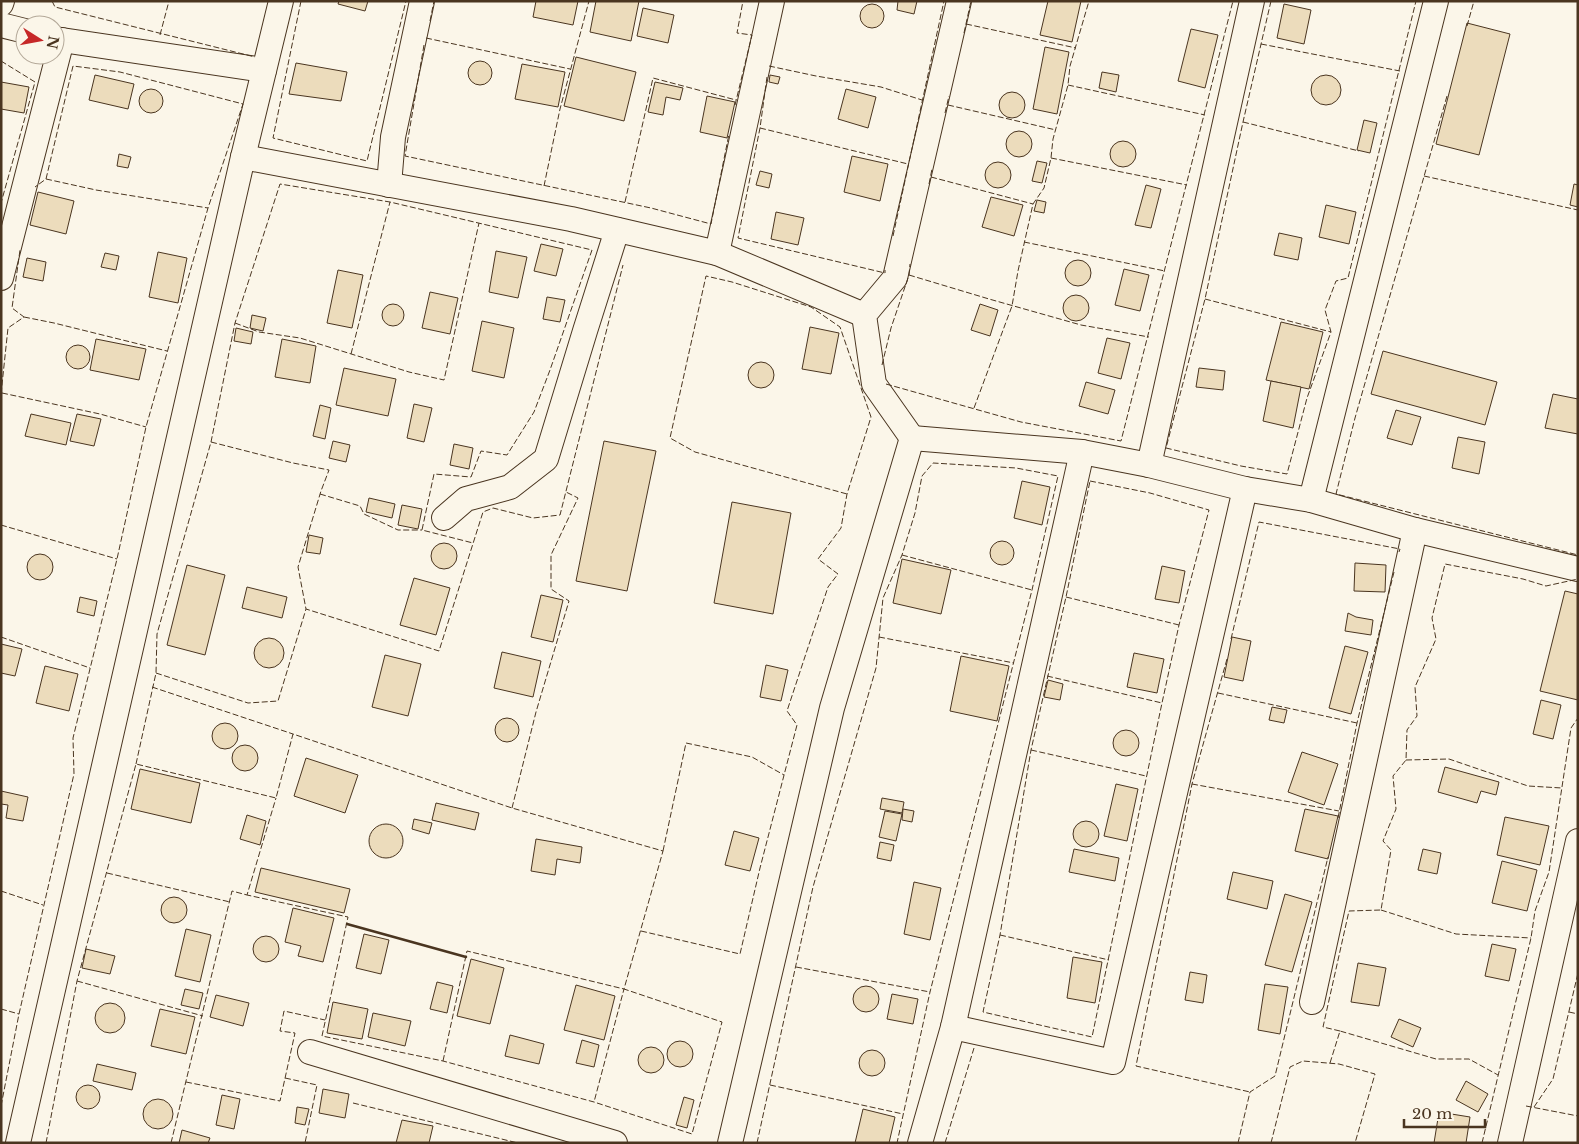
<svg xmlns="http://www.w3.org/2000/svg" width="1579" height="1144" font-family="'Libre Baskerville',serif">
<rect width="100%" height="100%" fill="#fbf6e9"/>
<g fill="#ecdcbc" stroke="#4a3520">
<polygon points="339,1 368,1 365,11 338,4"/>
<polygon points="536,1 578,1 573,25 533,17"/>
<polygon points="596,1 639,1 631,41 590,32"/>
<polygon points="898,1 917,1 914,14 897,10"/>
<polygon points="1048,1 1081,1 1072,42 1040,35"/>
<polygon points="1284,4 1311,10 1304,44 1277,38"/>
<circle cx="872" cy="16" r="12"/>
<polygon points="643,8 674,15 668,43 637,36"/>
<polygon points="1467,23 1510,34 1479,155 1436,144"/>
<polygon points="1191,29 1218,35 1205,88 1178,81"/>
<polygon points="1045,47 1069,52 1057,114 1033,109"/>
<polygon points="576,57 636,72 624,121 564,106"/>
<circle cx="480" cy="73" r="12"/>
<polygon points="296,63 347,72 341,101 289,94"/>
<polygon points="522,64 565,72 558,107 515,99"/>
<polygon points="1102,72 1119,75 1116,92 1099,88"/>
<polygon points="95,75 134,84 128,109 89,100"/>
<polygon points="770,75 780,77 778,84 769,82"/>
<circle cx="1326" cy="90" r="15"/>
<polygon points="1,82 29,87 24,113 1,109"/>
<polygon points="655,82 683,88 680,100 666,97 663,115 648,112"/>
<circle cx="151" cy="101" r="12"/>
<polygon points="846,89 876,97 868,128 838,119"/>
<circle cx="1012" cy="105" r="13"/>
<polygon points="707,96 735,102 727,138 700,132"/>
<polygon points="1364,120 1377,123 1370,153 1357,150"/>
<circle cx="1019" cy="144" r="13"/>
<circle cx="1123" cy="154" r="13"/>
<polygon points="119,154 131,157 128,168 117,166"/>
<polygon points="852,156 888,164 880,201 844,192"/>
<polygon points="1037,161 1047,163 1042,183 1032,181"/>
<circle cx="998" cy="175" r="13"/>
<polygon points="760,171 772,174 769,188 756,185"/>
<polygon points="1574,184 1578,185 1578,207 1570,205"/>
<polygon points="1146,185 1161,189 1151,228 1135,225"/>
<polygon points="38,192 74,201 66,234 30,225"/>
<polygon points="991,197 1023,205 1014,236 982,227"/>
<polygon points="1037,200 1046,202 1044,213 1034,211"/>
<polygon points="1326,205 1356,212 1349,244 1319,237"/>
<polygon points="776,212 804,218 798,245 771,239"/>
<polygon points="1279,233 1302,238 1298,260 1274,255"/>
<polygon points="541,244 563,249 556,276 534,271"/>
<polygon points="496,251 527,257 518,298 489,292"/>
<polygon points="158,252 187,258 178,303 149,297"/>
<polygon points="105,253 119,256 116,270 101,267"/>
<polygon points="27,258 46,262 43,281 23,277"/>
<circle cx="1078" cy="273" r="13"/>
<polygon points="1124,269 1149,275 1140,311 1115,305"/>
<polygon points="338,270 363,275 352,328 327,323"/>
<polygon points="430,292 458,298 450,334 422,328"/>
<circle cx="1076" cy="308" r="13"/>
<polygon points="547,297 565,300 560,322 543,319"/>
<circle cx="393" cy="315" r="11"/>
<polygon points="980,304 998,310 990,336 971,330"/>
<polygon points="252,315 266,318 263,331 250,328"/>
<polygon points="482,321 514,328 504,378 472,371"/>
<polygon points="1281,322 1323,332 1309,389 1266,380"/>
<polygon points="810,327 839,333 831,374 802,369"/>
<polygon points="236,328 253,332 251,344 234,341"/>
<polygon points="1107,338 1130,343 1121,379 1098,373"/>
<polygon points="96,339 146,349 139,380 90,370"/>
<polygon points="282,339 316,346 310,383 275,377"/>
<circle cx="78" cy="357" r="12"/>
<polygon points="1383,351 1497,382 1485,425 1371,394"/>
<circle cx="761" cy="375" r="13"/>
<polygon points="344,368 396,379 388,416 336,405"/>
<polygon points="1199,368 1225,371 1223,390 1196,387"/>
<polygon points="1271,381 1301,387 1293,428 1263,421"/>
<polygon points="1086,382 1115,390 1108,414 1079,406"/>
<polygon points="1553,394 1578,399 1578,434 1545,428"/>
<polygon points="414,404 432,408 424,442 407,438"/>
<polygon points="320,405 331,408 325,439 313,436"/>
<polygon points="1396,410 1421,417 1412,445 1387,438"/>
<polygon points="31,414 71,423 66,445 25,436"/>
<polygon points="77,414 101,419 94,446 70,441"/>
<polygon points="1458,437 1485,442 1479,474 1452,468"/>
<polygon points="333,441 350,445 346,462 329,458"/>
<polygon points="604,441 656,451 627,591 576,581"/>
<polygon points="454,444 473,448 469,469 450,465"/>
<polygon points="1022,481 1050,487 1042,525 1014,518"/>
<polygon points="369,498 395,504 392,518 366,512"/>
<polygon points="732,502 791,513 773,614 714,603"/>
<polygon points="402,505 422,509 418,529 398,525"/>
<polygon points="309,535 323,538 320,554 306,552"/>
<circle cx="1002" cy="553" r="12"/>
<circle cx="444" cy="556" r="13"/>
<circle cx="40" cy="567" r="13"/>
<polygon points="902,559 951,570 941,614 893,603"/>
<polygon points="1355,563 1386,565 1385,592 1354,591"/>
<polygon points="187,565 225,575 205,655 167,645"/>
<polygon points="1162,566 1185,571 1179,603 1155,599"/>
<polygon points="414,578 450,588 436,635 400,625"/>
<polygon points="247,587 287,597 282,618 242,608"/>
<polygon points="1565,591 1578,594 1578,700 1540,691"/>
<polygon points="541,595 563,600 553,642 531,637"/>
<polygon points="80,597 97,601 94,616 77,612"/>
<polygon points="1348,613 1356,617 1373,620 1371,635 1345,631"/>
<polygon points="1232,637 1251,641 1243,681 1224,677"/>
<circle cx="269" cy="653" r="15"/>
<polygon points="1,644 22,649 15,676 1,673"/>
<polygon points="1345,646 1368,652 1351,714 1329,708"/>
<polygon points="502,652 541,661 533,697 494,688"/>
<polygon points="1134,653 1164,659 1157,693 1127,687"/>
<polygon points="385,655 421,664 408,716 372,707"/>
<polygon points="961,656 1009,666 997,721 950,711"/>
<polygon points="766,665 788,670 781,701 760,697"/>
<polygon points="45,666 78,674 69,711 36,703"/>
<polygon points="1048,680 1063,684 1060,700 1044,697"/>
<polygon points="1541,700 1561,705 1553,739 1533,734"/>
<polygon points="1272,707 1287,710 1284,723 1269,720"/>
<circle cx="507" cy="730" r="12"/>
<circle cx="225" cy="736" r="13"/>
<circle cx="1126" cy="743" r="13"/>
<circle cx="245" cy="758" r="13"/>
<polygon points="1302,752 1338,764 1324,805 1288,792"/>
<polygon points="306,758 358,775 345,813 294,796"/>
<polygon points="1445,767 1499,782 1496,795 1481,791 1477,803 1438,792"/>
<polygon points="140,769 200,783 191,823 131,809"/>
<polygon points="1116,784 1138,789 1127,841 1104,836"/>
<polygon points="1,791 28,797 23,821 6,818 8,805 1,804"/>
<polygon points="882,798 904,802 902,813 880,809"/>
<polygon points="436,803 479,813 475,830 432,820"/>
<polygon points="903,809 914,811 912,822 902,820"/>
<polygon points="1305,809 1338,816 1328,859 1295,851"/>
<polygon points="885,811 902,814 896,841 879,837"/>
<polygon points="247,815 266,821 260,845 240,839"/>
<polygon points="1505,817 1549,826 1540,865 1497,855"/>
<polygon points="414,819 432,823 429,834 412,829"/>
<circle cx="1086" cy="834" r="13"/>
<circle cx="386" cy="841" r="17"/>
<polygon points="734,831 759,838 750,871 725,865"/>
<polygon points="536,839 582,847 580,863 557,859 555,875 531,871"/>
<polygon points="880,842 894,845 891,861 877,858"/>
<polygon points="1074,849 1119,858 1115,881 1069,872"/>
<polygon points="1423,849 1441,853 1437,874 1418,870"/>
<polygon points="1502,861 1537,870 1527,911 1492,903"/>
<polygon points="261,868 350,889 344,913 255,892"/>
<polygon points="1233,872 1273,881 1267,909 1227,899"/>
<polygon points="914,882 941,888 930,940 904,934"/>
<polygon points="1285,894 1312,902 1292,972 1265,965"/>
<circle cx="174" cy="910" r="13"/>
<polygon points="293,908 334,918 323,962 298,956 301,946 285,942"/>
<polygon points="186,929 211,935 200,982 175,976"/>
<polygon points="364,934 389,940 381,974 356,968"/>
<circle cx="266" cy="949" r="13"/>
<polygon points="1492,944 1516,949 1509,981 1485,976"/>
<polygon points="86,949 115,956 110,974 82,968"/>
<polygon points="1073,957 1102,962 1095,1003 1067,998"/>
<polygon points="471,959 504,968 490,1024 457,1016"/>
<polygon points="1358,963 1386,968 1379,1006 1351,1002"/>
<polygon points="1190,972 1207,975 1203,1003 1185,1000"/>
<polygon points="437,982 453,986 447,1013 430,1009"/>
<polygon points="1265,984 1288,987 1280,1034 1258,1030"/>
<polygon points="576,985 615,996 604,1040 564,1030"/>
<circle cx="866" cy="999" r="13"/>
<polygon points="185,989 203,993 199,1009 181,1005"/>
<polygon points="892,994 918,999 913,1024 887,1019"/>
<polygon points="216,995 249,1003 243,1026 210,1017"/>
<polygon points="333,1002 368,1009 362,1039 327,1033"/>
<circle cx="110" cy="1018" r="15"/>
<polygon points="160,1009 195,1017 186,1054 151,1046"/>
<polygon points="373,1013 411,1021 405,1046 368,1037"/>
<polygon points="1399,1019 1421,1028 1413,1047 1391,1037"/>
<polygon points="510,1035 544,1044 539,1064 505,1056"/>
<polygon points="582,1040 599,1045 594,1067 576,1063"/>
<circle cx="680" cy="1054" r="13"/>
<circle cx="651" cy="1060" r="13"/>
<circle cx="872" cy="1063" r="13"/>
<polygon points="97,1064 136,1073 132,1090 93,1081"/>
<polygon points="1466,1081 1488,1094 1478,1112 1456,1100"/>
<circle cx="88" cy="1097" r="12"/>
<polygon points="323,1089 349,1094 345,1118 319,1113"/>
<polygon points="222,1095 240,1099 234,1129 216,1125"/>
<polygon points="684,1097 694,1100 687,1128 676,1125"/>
<circle cx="158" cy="1114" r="15"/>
<polygon points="297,1107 309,1109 305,1125 295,1123"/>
<polygon points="863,1109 895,1117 889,1143 855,1143"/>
<polygon points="1439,1112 1470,1117 1466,1143 1434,1143"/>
<polygon points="402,1120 433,1126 429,1143 396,1143"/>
<polygon points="182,1130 210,1138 208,1143 179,1143"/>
</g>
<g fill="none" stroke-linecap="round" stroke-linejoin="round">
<defs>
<g id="minor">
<polyline points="1,4 2,1"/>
<polyline points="1,25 25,31"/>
<polyline points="55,39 264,70"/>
<polyline points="243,157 281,1"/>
<polyline points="389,185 393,137 422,1"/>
<polyline points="717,253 772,1"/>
<polyline points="1,278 62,40"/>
<polyline points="912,438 1082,452 1149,465 1245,489 1311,500 1415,530 1578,569"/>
<polyline points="912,438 874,384 864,315 895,278 959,1"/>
<polyline points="1149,465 1252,1"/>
<polyline points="1311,500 1436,1"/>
<polyline points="444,518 466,499 510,487 546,459 585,331 617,230"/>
<polyline points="1312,1002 1415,530"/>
<polyline points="953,1027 1113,1062 1245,489"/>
<polyline points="310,1052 615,1143"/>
<polyline points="18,1143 243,157 571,219 717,253 864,315"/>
<polyline points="730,1143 832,708 912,438"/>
<polyline points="920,1143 953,1027 1082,452"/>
<polyline points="1510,1143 1578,841"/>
</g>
</defs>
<use href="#minor" stroke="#4a3520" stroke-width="26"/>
<use href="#minor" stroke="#fbf6e9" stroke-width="24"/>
<g stroke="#4a3520" stroke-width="1" stroke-dasharray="6 2.5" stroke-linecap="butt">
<polyline points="52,1 55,7 255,57"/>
<polyline points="301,1 273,138 367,161 406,1"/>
<polyline points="1271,1 1243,122 1205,299 1166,448 1241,466 1287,474 1307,398 1331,332 1325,310 1336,281 1348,278 1416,1"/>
<polyline points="430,21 434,1"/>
<polyline points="966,24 1076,48"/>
<polyline points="1467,26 1474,1"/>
<polyline points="964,33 971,1"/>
<polyline points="160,35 169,1"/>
<polyline points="426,38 570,69"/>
<polyline points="1261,44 1400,71"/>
<polyline points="424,45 405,156 651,208 711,224 729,134"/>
<polyline points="1,61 35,82 1,203"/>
<polyline points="769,66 816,76 881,87 922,100"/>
<polyline points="767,77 760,128 738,238 885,273 885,270"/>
<polyline points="1068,85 1205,115"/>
<polyline points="1447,96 1355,418 1336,494 1578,555"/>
<polyline points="735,105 752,35 737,33 743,1"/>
<polyline points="948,105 1056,130"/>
<polyline points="945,113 949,96"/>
<polyline points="1243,122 1359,151"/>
<polyline points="760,128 908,164"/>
<polyline points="1051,158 1187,185"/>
<polyline points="1424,176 1578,210"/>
<polyline points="931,177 1033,204"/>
<polyline points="46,179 96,190 208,208"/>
<polyline points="929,184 932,169"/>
<polyline points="544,186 560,109 589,1"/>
<polyline points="625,202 653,78 736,100"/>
<polyline points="893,236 944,1"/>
<polyline points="1024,242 1165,271"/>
<polyline points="909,275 989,299 1081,325 1149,337"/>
<polyline points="1205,299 1331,332"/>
<polyline points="24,317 54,323 167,351"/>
<polyline points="235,323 259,332 300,338 409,372 444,380 479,223"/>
<polyline points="351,354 390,202"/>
<polyline points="882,365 891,328 909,275 910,264"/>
<polyline points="886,384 1021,422 1121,441 1233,1"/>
<polyline points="2,393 100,414 146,427"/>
<polyline points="1,394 8,328 24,317 12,308 20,250"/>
<polyline points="974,408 1012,306 1018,271 1033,204 1044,188 1051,158 1053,139 1068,85 1070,66 1089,1"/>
<polyline points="211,442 293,463 329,470 321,491 298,567 306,609"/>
<polygon points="1090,481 1150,493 1209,510 1179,625 1162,703 1092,1037 983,1012 1000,935 1031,750 1066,597"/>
<polyline points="320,494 360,506 364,514 398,530 422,530"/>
<polyline points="1,525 117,559"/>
<polyline points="902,555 1032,590"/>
<polyline points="1066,597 1179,625"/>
<polyline points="1,637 90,668"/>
<polyline points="879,637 1014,663"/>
<polyline points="1231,639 1259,522 1400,549 1399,552"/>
<polyline points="1227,659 1192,784 1136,1066 1250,1092"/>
<polyline points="156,673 248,703 278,701 306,609 439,651 483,512 493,508 533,518 560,515 623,265"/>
<polyline points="1047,676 1162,703"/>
<polyline points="152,687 293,734"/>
<polyline points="1218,693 1357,723"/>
<polyline points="1031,750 1146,776"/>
<polyline points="1406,760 1449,759 1528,786 1562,788"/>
<polyline points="136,764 156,673 157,634 211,442 235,323 280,184 390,202 592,250 550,370 534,412 507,455 481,451 471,477 434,474 422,530 473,543"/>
<polyline points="1192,784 1339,811"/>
<polyline points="512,808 536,712 569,601 551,589 551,555 578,498 566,492"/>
<polyline points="1338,818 1357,723 1394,572"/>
<polyline points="663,851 686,743 752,757 784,775"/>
<polyline points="107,873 230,902"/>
<polyline points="1,891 43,905"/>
<polyline points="1381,910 1456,934 1531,938"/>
<polyline points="641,931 740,954 760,868 797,725 787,711 828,587 838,574 818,559 841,528 847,494 871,417 840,327 811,307 732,282 706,276 670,438 695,452 847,494"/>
<polyline points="1000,935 1109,960"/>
<polyline points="796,967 930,992"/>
<polyline points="77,981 203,1016"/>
<polyline points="1,1009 19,1014"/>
<polyline points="1569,1012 1578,1014"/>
<polyline points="1340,1031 1323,1027 1349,911 1381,910 1391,850 1383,841 1396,809 1393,776 1406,760 1407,730 1417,716 1415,687 1436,639 1432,618 1445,564 1523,579 1546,586 1578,579"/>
<polyline points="443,1061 467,951 624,989 594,1102"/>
<polyline points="1330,1063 1340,1031 1436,1059 1469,1059 1498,1075"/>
<polyline points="285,1078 317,1085 305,1143"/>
<polyline points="186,1082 280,1101 295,1033 280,1031 284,1011 325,1020"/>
<polyline points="770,1085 903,1114"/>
<polyline points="353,1103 518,1143"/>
<polyline points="1,1106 19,1014 74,774 73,738 117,559 146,427 208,208 243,104 120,72 73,66 46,179 35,187"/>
<polyline points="1526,1106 1578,1116"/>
<polyline points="1534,1107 1553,1079 1578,973"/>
<polyline points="46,1143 77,981 136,764 276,798 293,734 512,808 663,851 624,989 722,1022 692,1134 594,1102 443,1061 322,1036 348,917 247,895"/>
<polyline points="171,1143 232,891 247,895 276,798"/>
<polyline points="757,1143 813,887 876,668 883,598 902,555 915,513 922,476 933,463 1016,468 1058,476 1032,590 930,992 897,1143"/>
<polyline points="945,1143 974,1048"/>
<polyline points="1238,1143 1250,1092 1275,1076 1328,857"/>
<polyline points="1271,1143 1290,1067 1303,1061 1339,1064 1375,1074 1355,1143"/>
<polyline points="1482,1143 1531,938 1535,911 1549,872 1571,728 1578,718"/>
</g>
<polyline stroke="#4a3520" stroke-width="2.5" points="347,924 466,957"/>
</g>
<rect width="1579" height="1144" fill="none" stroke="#4a3520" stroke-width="5"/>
<g transform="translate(40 40) rotate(101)"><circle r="24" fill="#fbf6e9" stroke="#b4a999"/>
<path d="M0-4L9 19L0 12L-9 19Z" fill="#c62828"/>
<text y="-8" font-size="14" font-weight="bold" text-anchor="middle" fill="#4a3520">N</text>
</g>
<path d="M1404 1119v8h81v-8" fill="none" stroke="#4a3520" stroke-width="2.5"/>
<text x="1412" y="1119" font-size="15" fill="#4a3520" stroke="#fbf6e9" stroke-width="4" paint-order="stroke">20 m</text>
</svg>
